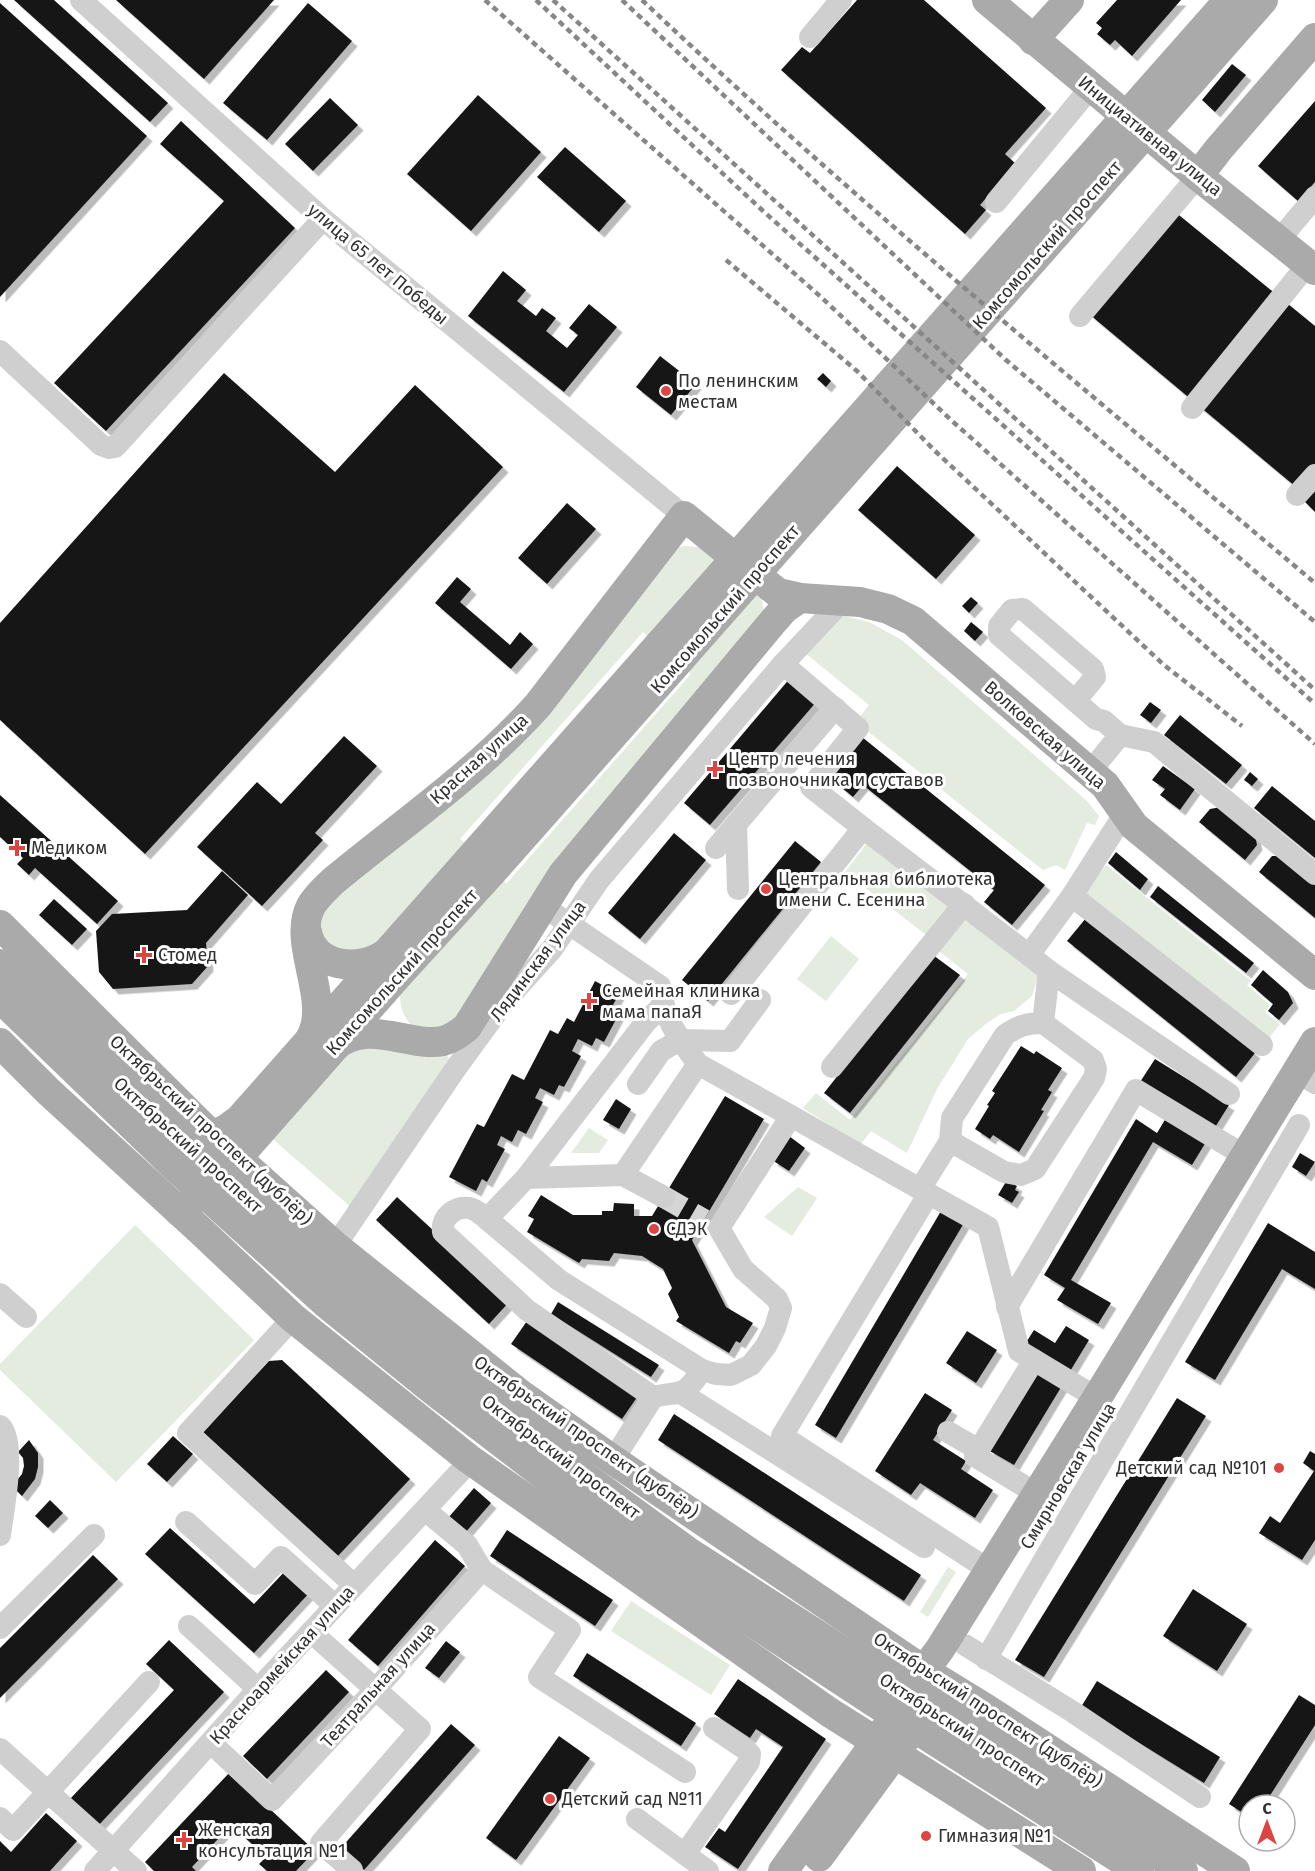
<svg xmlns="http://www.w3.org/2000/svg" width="1315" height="1871" font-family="'Fira Sans',sans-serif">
<defs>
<filter id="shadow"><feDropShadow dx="5.5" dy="5.5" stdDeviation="0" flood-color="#0004"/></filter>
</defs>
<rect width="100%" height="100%" fill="#fff"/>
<g fill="#e4ebdf">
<path d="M685,546L699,547L762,599L764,613L455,1026L416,1029C404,1020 400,1008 400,994L501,875L506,884L691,674L643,632L460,839L467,845L381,945L329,954L316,917L678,547Z"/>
<polygon points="833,613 869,622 902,640 1087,801 1099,816 1095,825 1087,823 1065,870 1056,865 1043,870 856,722 869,705 800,649"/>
<polygon points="867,843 952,909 930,938 845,872"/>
<polygon points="1106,865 1251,981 1247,985 1270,1005 1265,1012 1280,1024 1269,1038 1083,894"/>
<polygon points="965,910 1041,968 1032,996 1014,1011 1001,1014 987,1023 968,1039 937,1089 907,1153 871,1131 860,1145 803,1108 816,1093 850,1120 968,974 934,947"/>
<polygon points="831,936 859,959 826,1001 797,979"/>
<polygon points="349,1048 445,1049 449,1059 351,1207 268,1135"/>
<polygon points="589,1128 608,1140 599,1153 571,1153"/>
<polygon points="798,1187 817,1198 792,1236 764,1217"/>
<polygon points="135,1225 254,1340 116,1482 0,1370 0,1364"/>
<polygon points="948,1567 956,1572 928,1617 920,1612"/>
<polygon points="631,1601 730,1665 711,1695 611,1631"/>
</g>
<g fill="#191919" filter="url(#shadow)">
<polygon points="14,0 54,0 168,103 150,122"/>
<polygon points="116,0 274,0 204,79"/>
<polygon points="857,0 924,0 1046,108 1005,154 1016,164 980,205 986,210 965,234 781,70 802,47 810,53"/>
<polygon points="1117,0 1181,0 1132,56 1115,40 1110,45 1097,34 1102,28 1096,23"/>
<polygon points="0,3 147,136 0,297"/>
<polygon points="308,3 352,41 267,140 223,103"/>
<polygon points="1232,64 1246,75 1215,112 1202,100"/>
<polygon points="478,95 541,152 471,231 407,174"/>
<polygon points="330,98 358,125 313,171 285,144"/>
<polygon points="1315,101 1315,182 1298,201 1258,166"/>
<polygon points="181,121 295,228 106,431 54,383 224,201 160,144"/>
<polygon points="565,147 626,201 599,232 537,177"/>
<polygon points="1174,211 1315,326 1315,465 1296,487 1089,314"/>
<polygon points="503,271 526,290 517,301 536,316 542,308 556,318 546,331 567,348 578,335 569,328 589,304 617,327 564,392 468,316"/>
<polygon points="660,356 696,384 671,415 636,387"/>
<polygon points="224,373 335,472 415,385 503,467 145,854 0,720 0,623"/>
<polygon points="823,373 831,381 826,387 817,379"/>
<polygon points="897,466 975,535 936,579 858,510"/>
<polygon points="1315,489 1315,512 1304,501"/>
<polygon points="567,503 596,529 547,584 518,558"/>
<polygon points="457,577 471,589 460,602 510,645 520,632 533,644 511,669 435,603"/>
<polygon points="971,597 978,603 969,613 962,606"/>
<polygon points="971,622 983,632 975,641 964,631"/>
<polygon points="791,677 818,700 710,825 684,803"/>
<polygon points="1150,702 1161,710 1151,723 1140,715"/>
<polygon points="1180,715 1242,765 1226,784 1164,735"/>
<polygon points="344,736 377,766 315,833 323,840 262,906 197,847 257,782 281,804"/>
<polygon points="862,737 1045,885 1012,925 984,902 994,890 863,785 853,797 829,777"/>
<polygon points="1163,766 1195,789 1180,810 1160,795 1165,789 1152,780"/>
<polygon points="1250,772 1258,779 1252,786 1244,780"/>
<polygon points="1272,786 1315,821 1315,858 1254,808"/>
<polygon points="0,795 118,901 97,924 35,868 29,875 17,864 23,858 0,837"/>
<polygon points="1221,807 1255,835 1257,845 1245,860 1199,822 1210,809"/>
<polygon points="674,833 706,860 640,939 608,913"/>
<polygon points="795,841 821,862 708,1001 682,980"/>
<polygon points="1116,852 1148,879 1140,890 1108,863"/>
<polygon points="1272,856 1282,856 1315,883 1315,918 1259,872"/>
<polygon points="222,871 248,895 206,943 208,966 192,984 113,989 99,972 96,931 112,914 187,910"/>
<polygon points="1158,886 1254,963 1246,973 1150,897"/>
<polygon points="54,899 87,929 72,945 39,915"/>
<polygon points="1086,918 1255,1053 1236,1077 1067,941"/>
<polygon points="933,955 960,975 850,1113 824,1093"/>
<polygon points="1263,970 1288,992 1293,1003 1279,1020 1268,1011 1273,1004 1251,985"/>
<polygon points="595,981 619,994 613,1005 621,1010 604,1042 596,1038 592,1046 578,1039 572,1051 581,1056 564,1087 559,1085 554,1095 540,1088 535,1098 543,1102 526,1134 518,1130 512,1142 501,1136 497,1145 505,1149 487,1182 482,1179 476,1191 449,1177 477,1124 484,1127 512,1074 524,1080 550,1030 558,1034 567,1018 574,1022"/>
<polygon points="1021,1046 1034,1054 1036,1051 1062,1068 1048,1090 1052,1092 1041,1110 1044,1111 1019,1152 993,1135 990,1139 975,1129 989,1106 987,1105 995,1093 992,1091"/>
<polygon points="1155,1059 1229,1105 1214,1129 1140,1082"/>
<polygon points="725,1096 764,1119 692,1240 726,1307 753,1323 740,1343 736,1341 729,1353 676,1321 679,1317 668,1294 672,1288 663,1269 642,1256 614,1253 609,1261 582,1259 579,1263 527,1232 534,1219 528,1216 541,1195 573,1215 602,1215 602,1211 613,1211 614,1203 634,1204 634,1216 652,1216"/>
<polygon points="616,1099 631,1109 619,1129 603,1120"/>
<polygon points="1166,1118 1206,1142 1192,1165 1153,1142 1071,1280 1111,1303 1098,1324 1057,1300 1065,1288 1044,1275 1136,1119 1157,1133"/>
<polygon points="789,1136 805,1148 789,1171 772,1160"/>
<polygon points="1300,1153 1315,1162 1306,1176 1292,1167"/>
<polygon points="1007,1180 1017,1186 1015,1190 1019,1192 1012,1203 998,1195"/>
<polygon points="397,1197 510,1301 489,1324 376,1220"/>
<polygon points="941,1211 964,1223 836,1438 815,1425"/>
<polygon points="1268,1223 1315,1252 1315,1289 1282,1269 1215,1380 1185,1362"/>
<polygon points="558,1302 659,1365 651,1377 551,1314"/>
<polygon points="527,1321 638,1396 622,1419 511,1344"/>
<polygon points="1066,1326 1089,1340 1069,1373 1025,1344 1034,1330 1055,1343"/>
<polygon points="967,1331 997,1350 976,1383 946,1363"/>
<polygon points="282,1360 410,1479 337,1557 203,1432 269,1361"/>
<polygon points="1036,1369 1063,1384 1014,1465 988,1450"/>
<polygon points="925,1393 952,1410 933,1440 966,1461 961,1469 993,1490 975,1518 920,1483 911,1495 875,1471"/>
<polygon points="1177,1398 1206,1416 1044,1677 1015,1660"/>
<polygon points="674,1414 921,1575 904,1601 658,1440"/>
<polygon points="173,1436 193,1454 167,1482 147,1464"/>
<polygon points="29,1440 38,1453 38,1467 35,1479 22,1496 12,1486 22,1474 24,1466 23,1458 18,1452"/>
<polygon points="1310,1451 1315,1454 1315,1540 1302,1560 1259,1533 1270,1516 1280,1523 1314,1471 1303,1463"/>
<polygon points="474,1488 491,1503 465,1533 448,1518"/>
<polygon points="50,1500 63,1513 48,1528 35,1516"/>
<polygon points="170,1528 254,1604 287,1569 311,1591 254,1653 145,1554"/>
<polygon points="507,1530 613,1600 595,1626 490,1556"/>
<polygon points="435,1540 465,1566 378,1666 348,1640"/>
<polygon points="93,1555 118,1579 0,1698 0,1648"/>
<polygon points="1193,1589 1247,1624 1217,1671 1163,1636"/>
<polygon points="169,1640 224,1692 96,1828 68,1801 174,1690 146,1664"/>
<polygon points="446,1641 460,1652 439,1678 425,1668"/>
<polygon points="587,1653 696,1723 681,1746 573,1676"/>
<polygon points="326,1670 349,1692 267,1779 243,1756"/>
<polygon points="738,1679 826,1739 738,1869 705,1847 719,1828 725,1832 783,1747 756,1729 750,1738 714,1714"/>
<polygon points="1097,1681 1220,1757 1204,1783 1081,1707"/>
<polygon points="1299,1695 1315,1705 1315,1725 1264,1805 1249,1805 1249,1817 1229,1804"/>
<polygon points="451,1724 475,1745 364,1870 340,1849"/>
<polygon points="559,1736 590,1758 516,1860 486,1838"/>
<polygon points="230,1772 315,1851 296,1871 267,1871 259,1864 266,1857 231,1825 192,1867 196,1871 154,1871 145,1862"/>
<polygon points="46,1813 77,1841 50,1871 0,1871 0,1841 11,1852"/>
</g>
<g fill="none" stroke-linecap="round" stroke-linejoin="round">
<polyline stroke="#d6d6d6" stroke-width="22" stroke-dasharray="22 11" stroke-linecap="butt" points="664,1197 704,1220"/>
<g stroke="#cfcfcf" stroke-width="22">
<polyline points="81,0 323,219 684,516"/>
<polyline points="810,37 841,0"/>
<polyline points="996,202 1091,87"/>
<polyline points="1279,240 1315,197"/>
<polyline points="1080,316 1198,176"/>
<polyline points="0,351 101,445 109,448 115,447 323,219"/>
<polyline points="1192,408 1308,264"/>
<polyline points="1297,495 1315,475"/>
<polyline points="843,600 783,664 853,724"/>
<polyline points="1075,701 1095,677 1093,669 1023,609 1012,610 999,626 999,635 1096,719 1104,721 1120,735 1090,772"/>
<polyline points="858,728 811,787 863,828"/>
<polyline points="1120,735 1154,742 1315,874"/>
<polyline points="736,825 738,889"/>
<polyline points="716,848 835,708"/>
<polyline points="1072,896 1262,1045"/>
<path d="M556,915L660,986C665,1021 677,1036 698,1064L623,1175"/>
<polyline points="1049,971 1229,1094"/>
<polyline points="731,994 863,828 1029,955"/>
<polyline points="698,1064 791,1116"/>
<polyline points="832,1067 964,904"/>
<polyline points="1310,1080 1315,1083"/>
<polyline points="638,1084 661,1051 680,1040 730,1041 760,1000"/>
<polyline points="950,1141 1004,1172 1021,1175 1035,1169 1094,1078 1096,1069 1093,1060 1043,1023"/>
<polyline points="526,1178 645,1023 663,1005"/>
<polyline points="920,1189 988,1227 1019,1351 1097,1398"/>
<polyline points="928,1195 782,1436 989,1570"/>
<polyline points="664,1197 623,1175 526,1178 487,1219 559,1280 702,1370"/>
<path d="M487,1219C482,1215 476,1209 469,1208C455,1206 441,1217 443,1232L527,1310L653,1397"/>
<polyline points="335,1246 456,1068 505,1001 552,949 599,880 783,664"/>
<polyline points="0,1294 26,1317"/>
<polyline points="1007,1307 1136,1090 1245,1156"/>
<polyline points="293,1318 188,1433 354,1585"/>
<polyline points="1034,1360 975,1456 1037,1494"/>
<polyline points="681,1393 924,1547"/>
<path d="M0,1426C17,1441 3,1512 0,1535"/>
<polyline points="948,1432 979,1450"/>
<path d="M613,1460L653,1397C684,1390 682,1399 702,1370L716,1374L731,1375L751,1365L766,1346L775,1328L781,1308L777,1299L743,1269L719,1228L791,1116L920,1189L950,1141L952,1118L1005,1035C1018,1026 1027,1023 1043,1023L1049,971L1029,955L1072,896L1125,813"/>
<polyline points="425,1510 467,1545 482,1570 570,1630 539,1677 685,1772"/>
<polyline points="186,1522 255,1584 281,1557 335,1606"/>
<polyline points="189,1626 258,1689"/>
<polyline points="0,1628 94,1535"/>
<polyline points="311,1632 420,1729 321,1843 352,1870 350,1871"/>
<polyline points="965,1645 1073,1712 1200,1797"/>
<polyline points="986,1659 1299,1125"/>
<polyline points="211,1743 272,1800 375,1690 482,1570"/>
<polyline points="0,1749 136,1871"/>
<polyline points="0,1818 13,1830 149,1682"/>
<polyline points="637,1819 708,1871"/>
<polyline points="685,1854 749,1762 750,1754 745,1749 714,1728"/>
<polyline points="95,1871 258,1689 471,1460"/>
</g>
<g stroke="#aaa" stroke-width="30">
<polyline points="987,0 1198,176 1315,270"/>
<polyline points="1033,40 1069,0"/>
<polyline points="1198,176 1218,150 1315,38"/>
<polyline points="0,925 209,1133 335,1246 520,1394 613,1460 923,1670 985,1708 1235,1871"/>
<path d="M307,932C314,968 359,972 385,954"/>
<polyline points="0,964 100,1064 186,1146 340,1282 447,1372 588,1479 687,1551 1183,1871"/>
<polyline points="0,998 171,1163 327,1304 433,1390 575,1499 672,1569 874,1702 1139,1871"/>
<path d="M310,1039C333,1001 291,944 311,906C316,897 325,889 332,882C402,824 477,773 538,705L684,516L778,593L800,598L860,602L888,609L913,621L1105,785L1134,826L1315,975"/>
<polyline points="0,1043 49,1092 203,1233 293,1318 469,1459 829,1712 1081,1871"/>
<path d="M335,1046C369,1018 410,1048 443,1041C453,1038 460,1033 467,1027L563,874L771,624L784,609L800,598"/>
<path d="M209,1133C222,1135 230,1126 240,1119L1229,0"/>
<polyline points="180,1212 237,1158 398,975 492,872 1263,0"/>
<polyline points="912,1687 940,1649 1097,1398 1315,1042"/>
<polyline points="819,1857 906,1738"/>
<polyline points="783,1871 886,1728"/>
</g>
<g stroke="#878787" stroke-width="4.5" stroke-dasharray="6 4.5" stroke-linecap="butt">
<polyline points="485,0 821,297 951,420 1315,744"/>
<polyline points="536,0 762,210 1315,704"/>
<polyline points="553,0 1315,690"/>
<polyline points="622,0 1006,360 1315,622"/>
<path d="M642,0C858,204 1088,392 1315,583"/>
<polyline points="726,260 857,371 934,450 1164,665 1242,726"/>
</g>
</g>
<g fill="#dc4542" stroke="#fff" stroke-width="2">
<circle cx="666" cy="391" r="6"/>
<path d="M712 760h6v6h6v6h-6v6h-6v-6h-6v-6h6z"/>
<path d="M14 839h6v6h6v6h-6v6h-6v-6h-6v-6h6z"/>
<circle cx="766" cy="889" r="6"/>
<path d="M141 946h6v6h6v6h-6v6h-6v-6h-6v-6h6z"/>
<path d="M586 992h6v6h6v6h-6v6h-6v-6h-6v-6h6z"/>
<circle cx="654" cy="1229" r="6"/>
<circle cx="1279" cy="1468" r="6"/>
<circle cx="550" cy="1799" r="6"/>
<circle cx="926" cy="1836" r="6"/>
<path d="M181 1831h6v6h6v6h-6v6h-6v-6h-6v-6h6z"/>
</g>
<g text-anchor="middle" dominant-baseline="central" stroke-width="6" stroke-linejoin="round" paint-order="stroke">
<g font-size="18" fill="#323232" stroke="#fff">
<text transform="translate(1150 136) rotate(39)">Инициативная улица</text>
<text transform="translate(1047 245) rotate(-49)">Комсомольский проспект</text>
<text transform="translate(378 264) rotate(40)">улица 65 лет Победы</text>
<text transform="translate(725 609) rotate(-49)">Комсомольский проспект</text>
<text transform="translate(1045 735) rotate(41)">Волковская улица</text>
<text transform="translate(479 759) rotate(-42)">Красная улица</text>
<text transform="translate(538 961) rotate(-53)">Лядинская улица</text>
<text transform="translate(402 972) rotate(-48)">Комсомольский проспект</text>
<text transform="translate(211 1130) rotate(43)">Октябрьский проспект (дублёр)</text>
<text transform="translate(188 1145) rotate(42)">Октябрьский проспект</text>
<text transform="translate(586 1437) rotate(35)">Октябрьский проспект (дублёр)</text>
<text transform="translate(561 1457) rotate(37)">Октябрьский проспект</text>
<text transform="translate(1068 1476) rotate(-59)">Смирновская улица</text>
<text transform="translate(282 1665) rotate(-48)">Красноармейская улица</text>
<text transform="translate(378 1685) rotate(-48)">Театральная улица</text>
<text transform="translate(988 1710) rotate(33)">Октябрьский проспект (дублёр)</text>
<text transform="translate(962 1730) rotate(33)">Октябрьский проспект</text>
</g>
<g font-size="18" fill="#323232" stroke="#fff" text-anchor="start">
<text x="678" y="381">По ленинским<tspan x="678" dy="21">местам</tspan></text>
<text x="728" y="759">Центр лечения<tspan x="728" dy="21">позвоночника и суставов</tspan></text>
<text x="31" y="848">Медиком</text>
<text x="778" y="879">Центральная библиотека<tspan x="778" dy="21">имени С. Есенина</tspan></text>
<text x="158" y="955">Стомед</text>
<text x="602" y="991">Семейная клиника<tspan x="602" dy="21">мама папаЯ</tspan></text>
<text x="666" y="1229">СДЭК</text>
<text x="1267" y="1468" text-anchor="end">Детский сад №101</text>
<text x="562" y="1799">Детский сад №11</text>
<text x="198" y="1830">Женская<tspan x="198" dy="21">консультация №1</tspan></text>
<text x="938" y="1836">Гимназия №1</text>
</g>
</g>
<g transform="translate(1267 1823)"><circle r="28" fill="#ffffff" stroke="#adadad" stroke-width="1.5"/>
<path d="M0-4.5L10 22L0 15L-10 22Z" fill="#dc4542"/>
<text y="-9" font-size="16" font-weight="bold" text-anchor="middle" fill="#323232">С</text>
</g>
</svg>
